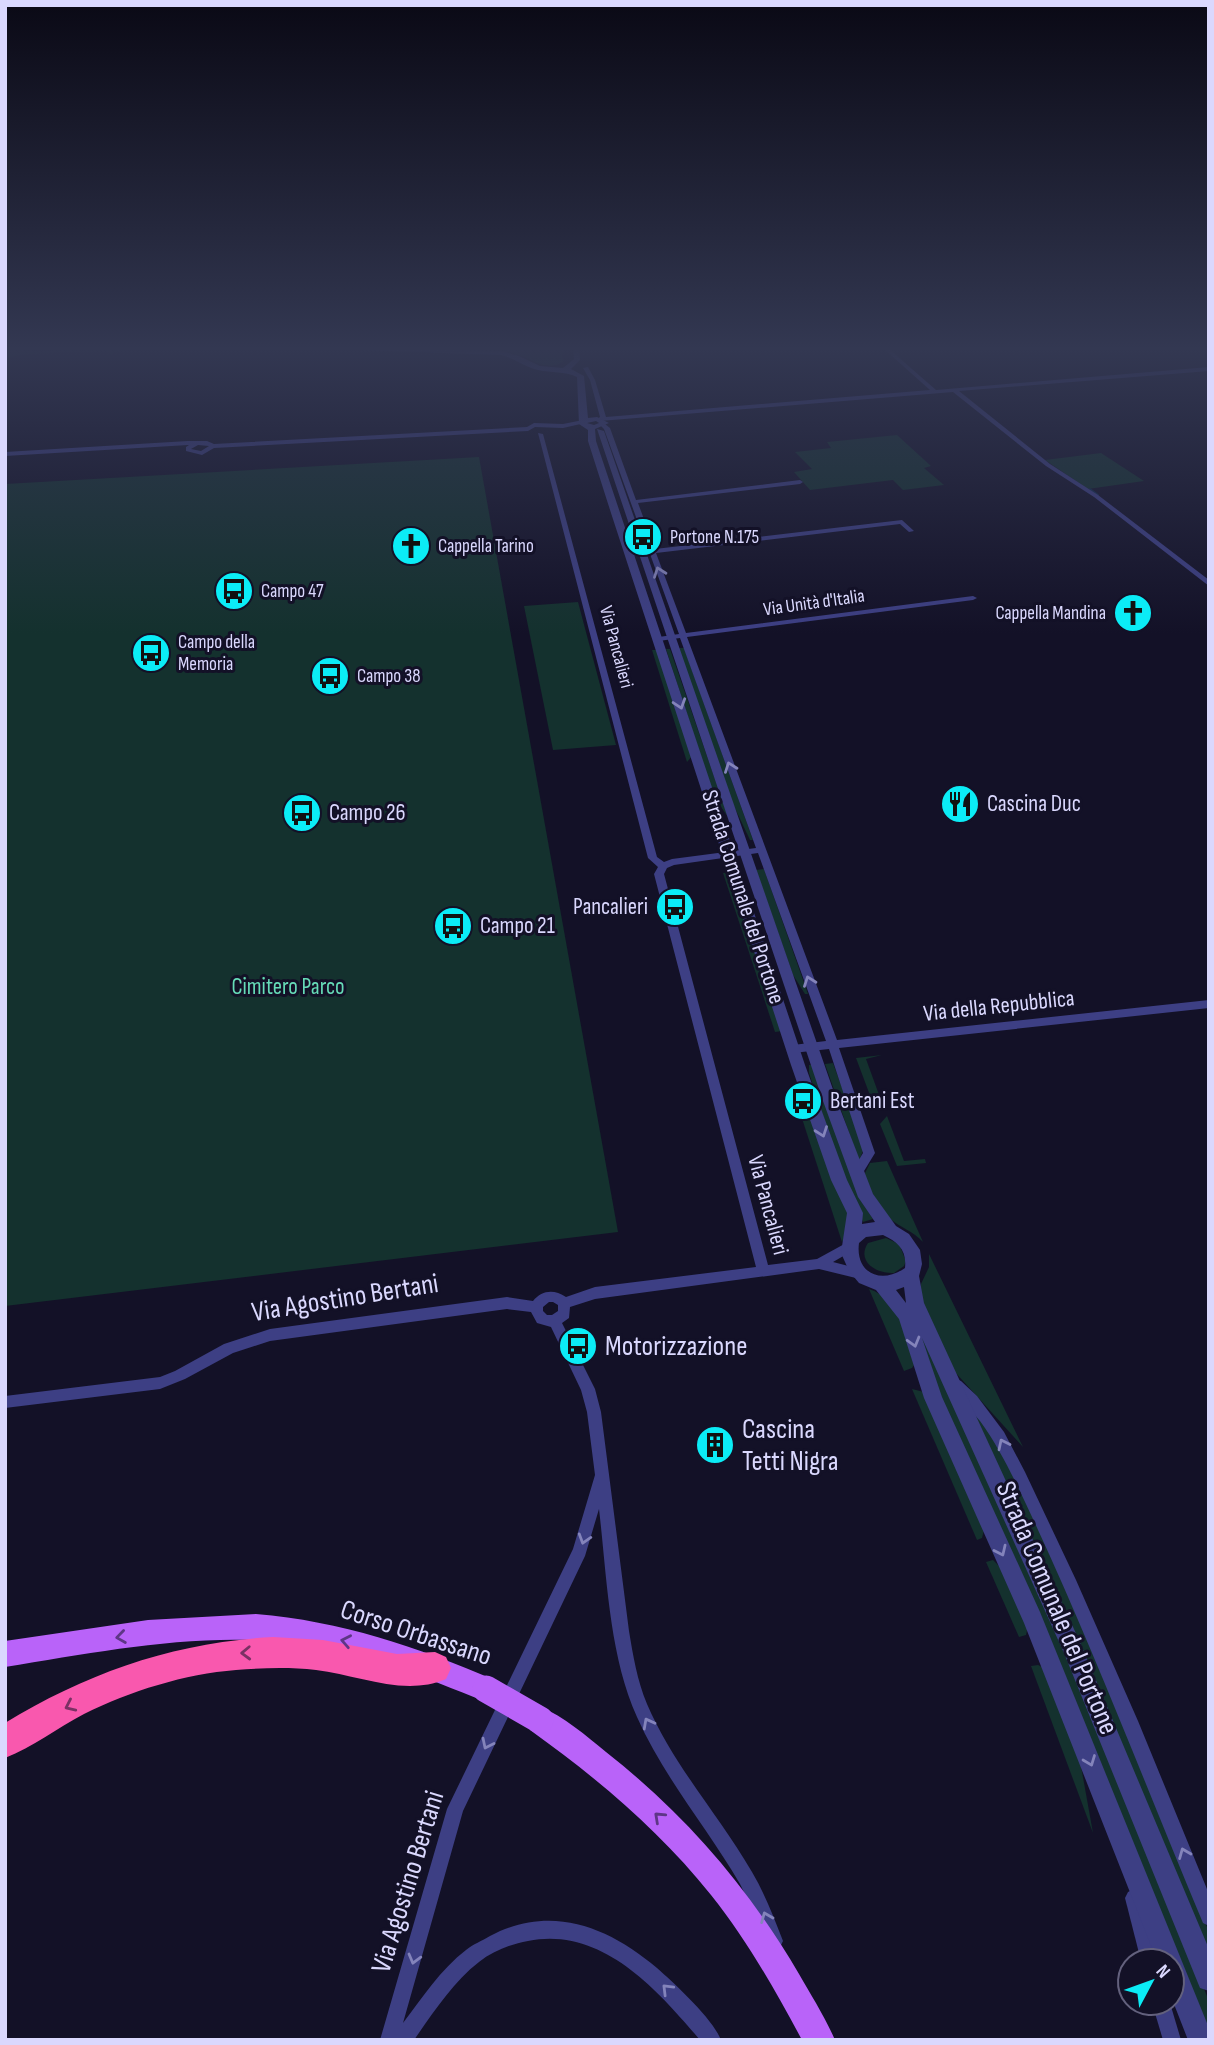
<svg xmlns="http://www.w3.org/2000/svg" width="1214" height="2045" font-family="'Sofia Sans Condensed',sans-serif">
<rect width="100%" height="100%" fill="#131127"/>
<g fill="#14312e">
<polygon points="11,348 40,352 75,349 75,351 129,349 110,354 108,351 26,354 5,358 5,350"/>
<path d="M425,348H564L565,353L562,354L563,362C544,373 531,357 512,353C485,346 453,349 425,348Z"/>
<polygon points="897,435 931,466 924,468 944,485 903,490 893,480 810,490 794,472 812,469 795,452 831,448 827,442"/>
<polygon points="1101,453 1144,481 1088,489 1045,460"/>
<polygon points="479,457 618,1232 5,1306 5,484"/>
<polygon points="578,602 616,745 553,750 524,606"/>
<polygon points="678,648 684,648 753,840 750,840 732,802"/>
<polygon points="666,649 670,649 728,817 714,797"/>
<polygon points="652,650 657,650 692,756 687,762"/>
<polygon points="764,869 808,994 805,994 793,975 756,870"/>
<polygon points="730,872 783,1031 775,1032 723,873"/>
<polygon points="882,1055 866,1059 882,1103 871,1098 856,1058"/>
<polygon points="833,1063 864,1148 859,1161 825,1064"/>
<polygon points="809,1065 814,1065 861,1201 873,1219 863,1222 844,1179 809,1073"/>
<polygon points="807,1102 849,1215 848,1228 842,1242 797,1103"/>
<polygon points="887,1116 904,1161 925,1159 926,1163 897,1166 880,1124"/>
<path d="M887,1161L923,1242C913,1231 901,1228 890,1219C877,1208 871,1190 864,1175L870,1163Z"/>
<path d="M886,1238L899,1244L906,1261L904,1266L894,1273C876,1274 856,1261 868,1243Z"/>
<polygon points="929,1254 1023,1447 954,1371 920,1299 921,1284 929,1267"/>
<path d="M869,1289C901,1300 905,1336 914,1365L912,1368L904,1371Z"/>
<polygon points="919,1329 1044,1600 1209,2001 1209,2035 932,1380"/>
<polygon points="912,1389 924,1392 984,1530 982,1538 977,1540"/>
<polygon points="969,1404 991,1426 1086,1629 1209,1932 1209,1956"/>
<polygon points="993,1560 1000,1567 1028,1626 1026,1635 1019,1637 986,1562"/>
<polygon points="1038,1665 1042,1667 1079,1755 1093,1833 1031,1666"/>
</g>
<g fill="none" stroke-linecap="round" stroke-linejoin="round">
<polyline stroke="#102a4b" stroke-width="2" points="1090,489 1098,495"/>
<g fill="#3d3f84" fill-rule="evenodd">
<polygon points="883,348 888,348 936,390 1209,367 1209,371 959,391 1050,464 1098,495 1209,580 1209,586 1094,497 1046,466 953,392 600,421 597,419 600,417 590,380 583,368 588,367 595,380 606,417 930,390"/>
<path d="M583,420L586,422L585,423L563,428L535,427L528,431L214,448L202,455L186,451V447L189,445H188L5,456V452L188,441H207L214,444L527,427L534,423L563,424ZM198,445L209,446L201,451L191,449Z"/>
<path d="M601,424H605L610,428L636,500L800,480L803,482L800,484L638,503L655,549L902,520L914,531L909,532L900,524L656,553L686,633L973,596L977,598L973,600L687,637L837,1040L1209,1000V1008L839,1048L875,1153L861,1176L857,1178L853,1176L851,1173L863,1153L829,1049L793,1053L789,1052L788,1049L789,1046L793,1045L826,1041L758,853L674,865L667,868L664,874L768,1265L817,1259L848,1242L852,1243L854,1247L852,1251L833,1262L864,1270L866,1274L864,1278L860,1279L819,1269L595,1299L570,1307L569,1318L562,1323L595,1389L601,1412L629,1631C633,1655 637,1680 647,1704C673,1765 719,1815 752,1872C765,1894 774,1918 783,1941L780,1947L774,1950L768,1947C759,1926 751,1905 740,1884C707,1827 664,1778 637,1717C609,1655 607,1577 599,1509L585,1556L463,1811L403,2023C422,1998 441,1969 466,1950C473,1944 482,1941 490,1936C551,1904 607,1926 657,1968C674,1983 713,2019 721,2040H700C657,1989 601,1926 528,1941C511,1944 493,1951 479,1962C453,1982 433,2013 414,2040H380L447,1809L573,1549L595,1475L587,1412L581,1390L551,1327L537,1323L531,1312L507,1309L270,1341L233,1353L185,1379L160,1389L5,1408V1396L160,1377L175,1371L224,1344L270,1329L507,1297L533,1301C542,1290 554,1289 566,1297L595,1287L756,1267L654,874L658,867L648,858L538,433L543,434L657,857L664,862L672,859L756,848L680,638L659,641L655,639L659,637L679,634L650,554L630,556L627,554L630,552L648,550L604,429L601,426ZM549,1302H553L558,1305V1311L552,1315H547L543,1311V1307Z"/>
<path d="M956,1379L961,1381L977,1396L1004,1432L1025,1472L1076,1580L1138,1721L1209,1894V1926L1203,1923C1141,1775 1085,1626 1015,1481C1005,1461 994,1440 980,1421C971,1410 955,1397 949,1385L951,1381Z"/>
<polygon points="1134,1889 1140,1892 1143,1898 1159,1961 1141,1961 1125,1898 1128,1892"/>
<polygon points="1152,2003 1170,2003 1181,2040 1163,2040"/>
</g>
<path fill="#3d3f84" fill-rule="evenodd" d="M355,348L501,351L519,356L540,366L563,368L574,359L573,348H579L580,360L571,369L584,376L588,418L597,417L609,423L595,429L596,441L805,1065L847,1180L863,1213L862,1224L875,1222L858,1197L823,1101L597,429L604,431L837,1101L873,1194L896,1226L909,1234L920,1250L922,1264L919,1276L924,1303L1079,1640L1209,1949V1991L1200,1988L1064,1653L922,1338L942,1397L1040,1612L1209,2028V2040H1188L1172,1999V1961H1157L1024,1623L924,1398L899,1319L876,1290L859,1283L849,1271L841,1253L847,1213L831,1180L791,1065L611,513L588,441V430L579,424L577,377C564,371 552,373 538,370C525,367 514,358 501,355L358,350ZM596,421L599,423L594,425L587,423ZM883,1235C898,1242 907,1250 905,1268C881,1285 855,1273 859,1243L866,1237ZM904,1287L906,1303L896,1290Z"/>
<g fill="#b963f9" fill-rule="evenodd">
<path d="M256,1614C341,1621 417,1647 495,1680L499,1689L495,1698L486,1702C424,1677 360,1651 292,1643C196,1632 100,1652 5,1667V1641L148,1620Z"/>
<path d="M540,1707C564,1716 586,1736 606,1752C685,1814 748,1887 799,1974C811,1995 825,2017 835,2040H802C775,1990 747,1940 711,1895C660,1831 597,1778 530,1730L527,1720L530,1710Z"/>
</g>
<path fill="#f958ae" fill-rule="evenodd" d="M273,1637L323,1640L397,1654L435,1652L446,1657L451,1668L446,1679C404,1697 359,1675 316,1670C289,1667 263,1668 236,1670C185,1674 130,1691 84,1714C57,1728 33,1747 5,1758V1723C88,1672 176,1642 273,1637Z"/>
<polyline stroke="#b963f9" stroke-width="27" points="486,1689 540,1720"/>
</g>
<defs><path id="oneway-chevron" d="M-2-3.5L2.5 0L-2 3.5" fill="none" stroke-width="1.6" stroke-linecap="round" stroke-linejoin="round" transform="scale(1.75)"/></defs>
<g stroke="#8484bb">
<use href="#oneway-chevron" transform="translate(659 572) rotate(-110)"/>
<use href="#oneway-chevron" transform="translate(680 704) rotate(72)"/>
<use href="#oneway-chevron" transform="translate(730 767) rotate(-110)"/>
<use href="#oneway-chevron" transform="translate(809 981) rotate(-110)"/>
<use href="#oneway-chevron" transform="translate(822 1132) rotate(70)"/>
<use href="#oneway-chevron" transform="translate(914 1342) rotate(74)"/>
<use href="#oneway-chevron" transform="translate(1003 1444) rotate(-116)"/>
<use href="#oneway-chevron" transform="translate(584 1539) rotate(107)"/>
<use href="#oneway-chevron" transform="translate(1001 1551) rotate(65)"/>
<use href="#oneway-chevron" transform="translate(648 1723) rotate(-118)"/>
<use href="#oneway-chevron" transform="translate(487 1744) rotate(116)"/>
<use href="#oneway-chevron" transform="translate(1090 1761) rotate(69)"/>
<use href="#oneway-chevron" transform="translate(1184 1853) rotate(-112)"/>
<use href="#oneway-chevron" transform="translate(766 1917) rotate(-112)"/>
<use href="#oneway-chevron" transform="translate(414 1959) rotate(105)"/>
<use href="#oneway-chevron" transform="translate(667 1989) rotate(-135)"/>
</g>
<g stroke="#5e3686">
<use href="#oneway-chevron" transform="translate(121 1637) rotate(172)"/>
<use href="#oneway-chevron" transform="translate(346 1641) rotate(-169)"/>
<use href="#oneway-chevron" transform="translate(659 1817) rotate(-137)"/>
</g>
<g stroke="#7a3164">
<use href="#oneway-chevron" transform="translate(246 1653) rotate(178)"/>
<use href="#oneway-chevron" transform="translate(70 1706) rotate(155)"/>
</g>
<linearGradient id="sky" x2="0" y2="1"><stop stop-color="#0a0915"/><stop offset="0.55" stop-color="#333852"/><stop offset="1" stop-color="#333852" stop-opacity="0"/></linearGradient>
<rect width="1214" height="634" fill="url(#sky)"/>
<defs>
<symbol id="bus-disc" viewBox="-11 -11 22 22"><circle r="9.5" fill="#0becf6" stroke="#131127"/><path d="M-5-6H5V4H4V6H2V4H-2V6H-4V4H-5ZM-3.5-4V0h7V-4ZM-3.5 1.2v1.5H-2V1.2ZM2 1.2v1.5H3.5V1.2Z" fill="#111"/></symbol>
<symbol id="church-disc" viewBox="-11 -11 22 22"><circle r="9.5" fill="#0becf6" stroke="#131127"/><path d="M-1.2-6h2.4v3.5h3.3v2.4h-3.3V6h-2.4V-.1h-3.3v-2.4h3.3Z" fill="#111"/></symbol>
<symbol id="restaurant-disc" viewBox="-11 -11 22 22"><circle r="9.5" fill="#0becf6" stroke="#131127"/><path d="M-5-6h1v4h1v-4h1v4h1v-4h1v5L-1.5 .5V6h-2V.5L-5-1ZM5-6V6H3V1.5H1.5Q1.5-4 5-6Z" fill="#111"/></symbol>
<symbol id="building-disc" viewBox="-11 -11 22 22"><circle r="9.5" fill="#0becf6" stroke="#131127"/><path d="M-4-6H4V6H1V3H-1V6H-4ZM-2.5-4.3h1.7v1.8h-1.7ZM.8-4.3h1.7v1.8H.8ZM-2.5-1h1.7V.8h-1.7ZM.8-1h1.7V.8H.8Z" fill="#111"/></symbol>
</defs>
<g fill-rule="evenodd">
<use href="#bus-disc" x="621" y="515" width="44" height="44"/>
<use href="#church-disc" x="389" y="524" width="44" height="44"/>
<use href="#bus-disc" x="212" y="569" width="44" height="44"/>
<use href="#church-disc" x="1111" y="591" width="44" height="44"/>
<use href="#bus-disc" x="129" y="631" width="44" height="44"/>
<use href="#bus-disc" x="308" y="654" width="44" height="44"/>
<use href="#restaurant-disc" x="938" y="782" width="44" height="44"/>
<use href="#bus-disc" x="280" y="791" width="44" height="44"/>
<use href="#bus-disc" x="653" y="885" width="44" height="44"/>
<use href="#bus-disc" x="431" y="904" width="44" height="44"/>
<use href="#bus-disc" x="781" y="1079" width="44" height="44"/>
<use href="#bus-disc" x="556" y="1324" width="44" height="44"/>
<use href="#building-disc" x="693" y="1423" width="44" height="44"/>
</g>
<g text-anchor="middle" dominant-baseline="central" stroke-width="6" stroke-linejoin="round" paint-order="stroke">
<g font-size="19" fill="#dad8fe" stroke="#131127" text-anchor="start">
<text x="670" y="537">Portone N.175</text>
<text x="438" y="546">Cappella Tarino</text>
<text x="261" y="591">Campo 47</text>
<text x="1106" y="613" text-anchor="end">Cappella Mandina</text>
<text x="178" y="642">Campo della<tspan x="178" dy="22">Memoria</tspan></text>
<text x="357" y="676">Campo 38</text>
</g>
<g font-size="19" fill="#dad8fe" stroke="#131127">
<text transform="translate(814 603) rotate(-8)">Via Unità d'Italia</text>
<text transform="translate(616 647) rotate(75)">Via Pancalieri</text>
</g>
<g font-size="23" fill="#dad8fe" stroke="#131127" text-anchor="start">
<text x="987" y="804">Cascina Duc</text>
<text x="329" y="813">Campo 26</text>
<text x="648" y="907" text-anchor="end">Pancalieri</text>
<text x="480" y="926">Campo 21</text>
<text x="830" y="1101">Bertani Est</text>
</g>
<g font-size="23" fill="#dad8fe" stroke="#131127">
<text transform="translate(743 897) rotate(72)">Strada Comunale del Portone</text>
<text transform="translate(999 1006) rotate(-6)">Via della Repubblica</text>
<text transform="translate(768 1205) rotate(75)">Via Pancalieri</text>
</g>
<g font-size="23" fill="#66dcb8" stroke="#131127">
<text x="288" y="987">Cimitero Parco</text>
</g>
<g font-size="28" fill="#dad8fe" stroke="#131127">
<text transform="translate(345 1298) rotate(-9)">Via Agostino Bertani</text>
<text transform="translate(1057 1608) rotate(67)">Strada Comunale del Portone</text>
<text transform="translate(416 1633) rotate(18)">Corso Orbassano</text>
<text transform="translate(408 1882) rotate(-73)">Via Agostino Bertani</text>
</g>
<g font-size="28" fill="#dad8fe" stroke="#131127" text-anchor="start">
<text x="605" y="1346">Motorizzazione</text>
<text x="742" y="1429">Cascina<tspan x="742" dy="32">Tetti Nigra</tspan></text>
</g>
</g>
<rect width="1214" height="2045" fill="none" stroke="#dad8fe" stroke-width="14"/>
<g transform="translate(1151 1982) rotate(49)"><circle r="33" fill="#131127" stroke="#63617d" stroke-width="2"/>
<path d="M0-5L12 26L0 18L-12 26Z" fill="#0becf6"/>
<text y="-10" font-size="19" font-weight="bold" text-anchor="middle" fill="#dad8fe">N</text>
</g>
</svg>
